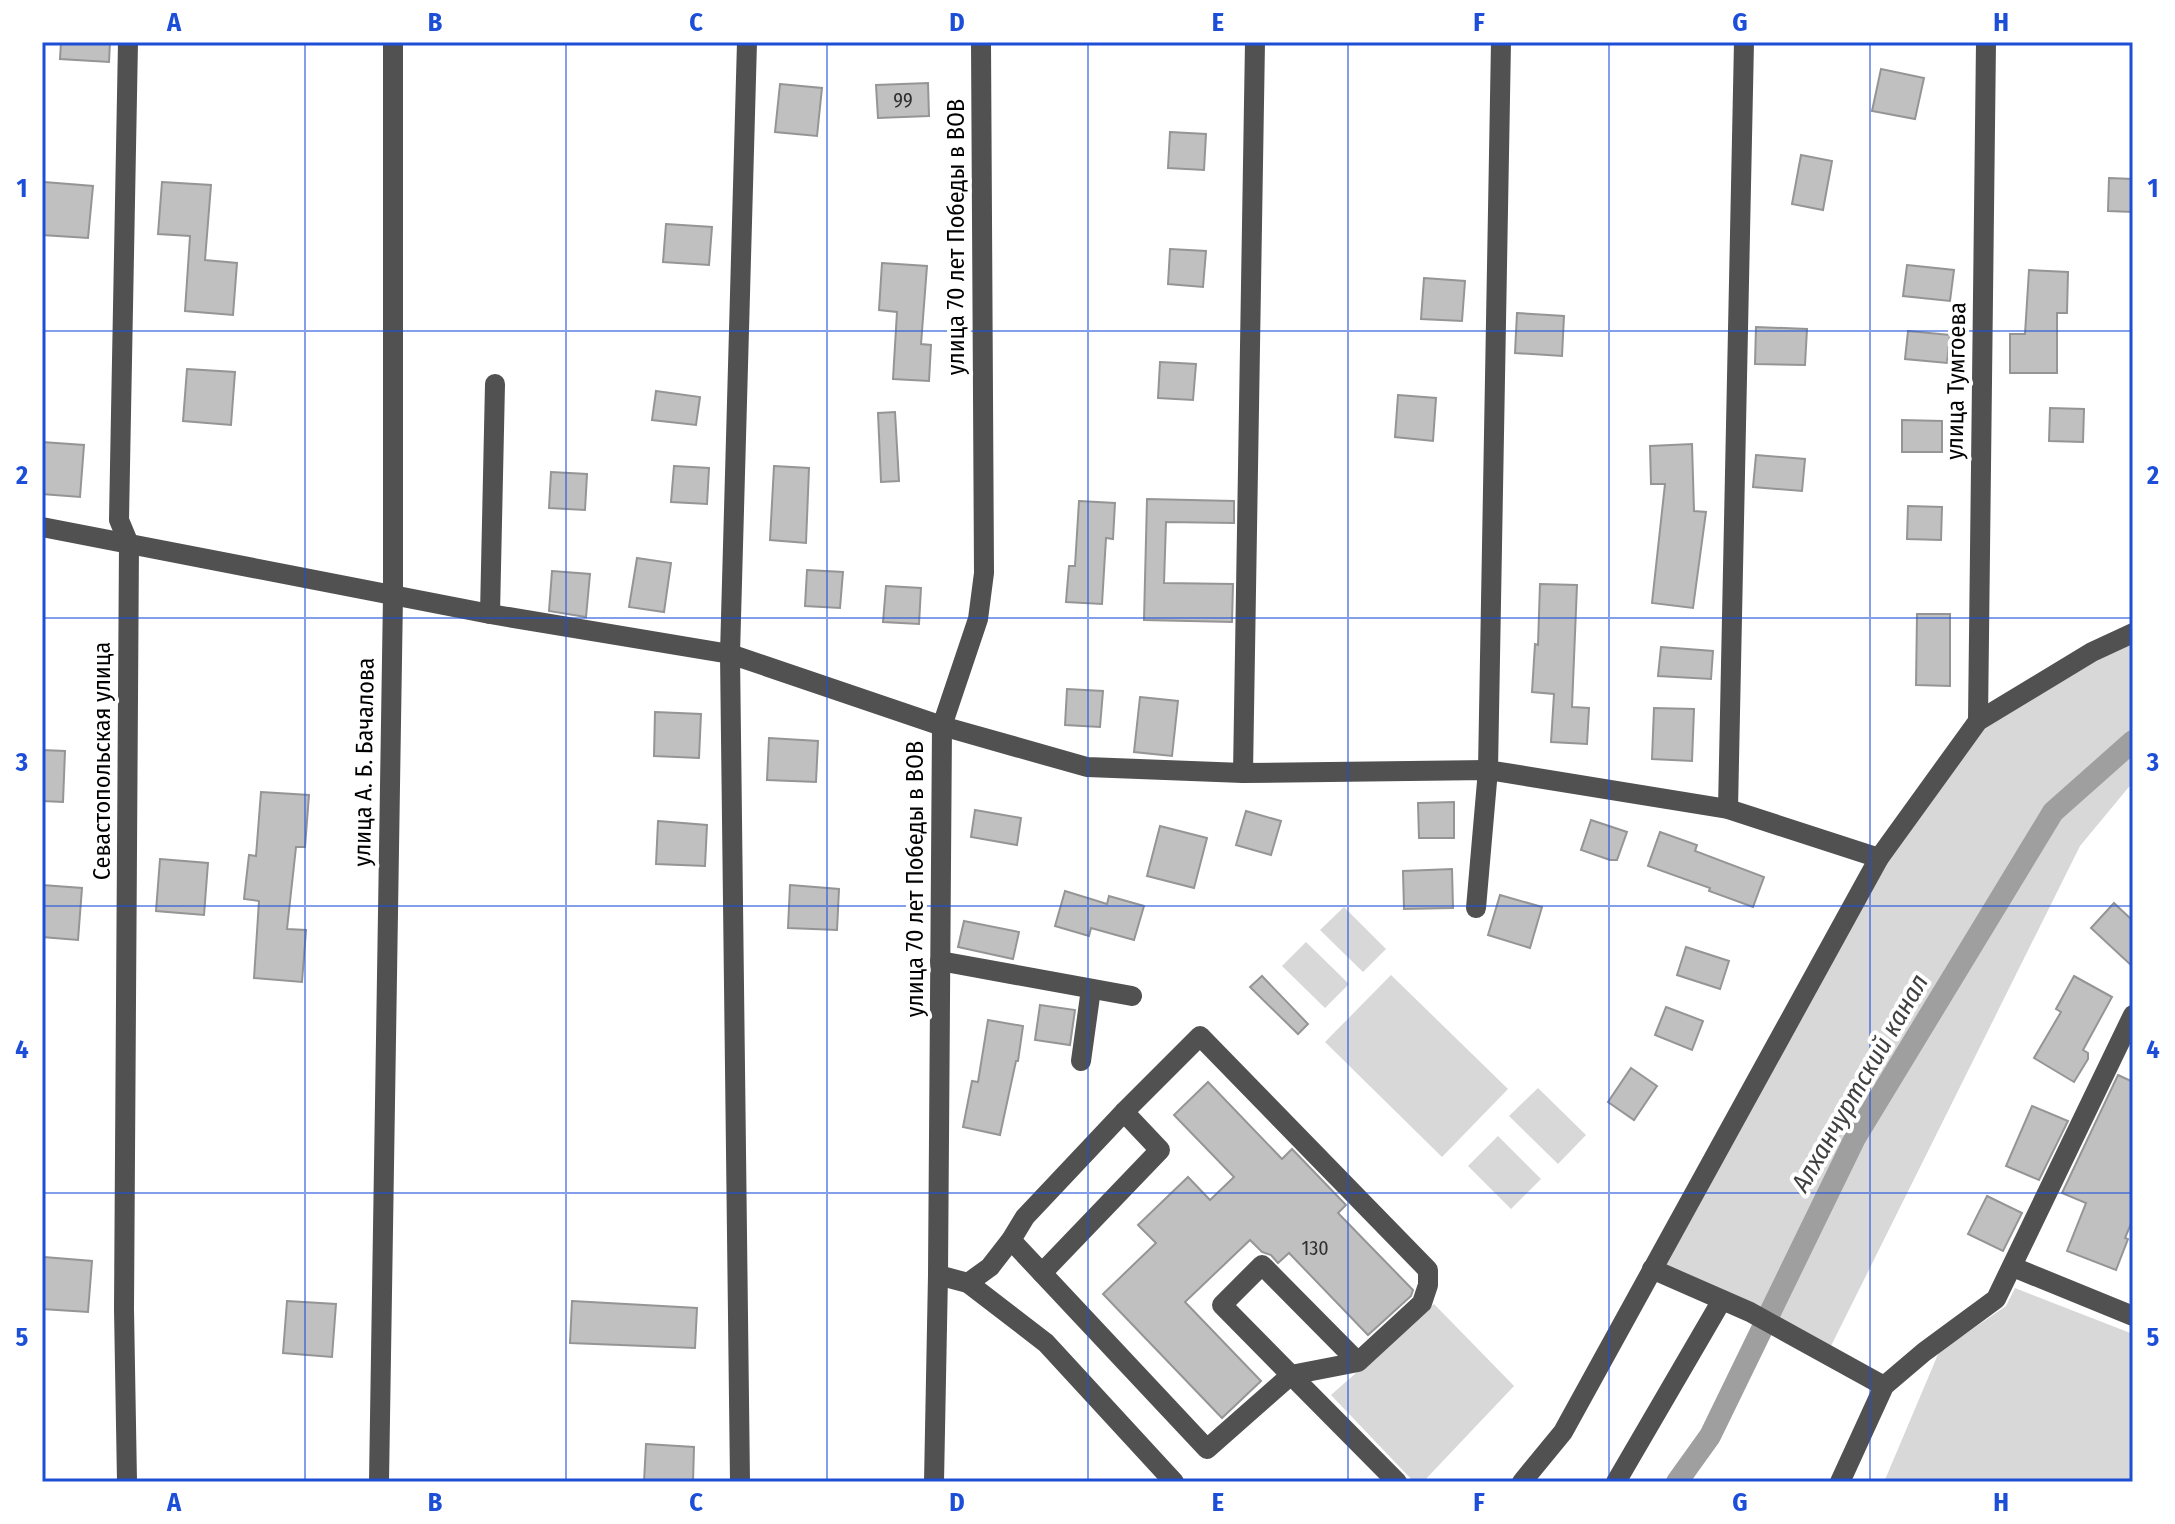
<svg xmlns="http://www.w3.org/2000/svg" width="2175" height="1524" font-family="'Fira Sans Condensed',sans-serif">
<rect width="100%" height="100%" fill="#fff"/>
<g fill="#d8d8d8">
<polygon points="2133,633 2133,782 2080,846 1827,1354 1652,1269 1879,858 1978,721"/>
<polygon points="1344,907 1386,949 1363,972 1320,930"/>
<polygon points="1306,942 1349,984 1325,1008 1282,966"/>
<polygon points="1391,975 1508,1089 1442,1157 1325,1042"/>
<polygon points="1538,1088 1586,1135 1558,1164 1509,1116"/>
<polygon points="1498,1136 1541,1179 1511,1209 1468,1166"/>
<polygon points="2015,1288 2133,1334 2133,1482 1884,1482 1939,1352 2006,1306"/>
<polygon points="1434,1304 1514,1386 1423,1482 1414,1482 1331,1395"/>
</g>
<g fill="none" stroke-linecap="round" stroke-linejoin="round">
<polyline stroke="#9f9f9f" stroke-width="22" points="1677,1482 1710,1436 1855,1138 2053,812 2133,741"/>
</g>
<g fill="#c0c0c0" stroke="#959595" stroke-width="2">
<polygon points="61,42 110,42 109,62 60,59"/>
<polygon points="1881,69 1924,78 1915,119 1872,111"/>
<polygon points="928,83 929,116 878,118 876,85"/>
<polygon points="780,84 822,88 817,136 775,132"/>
<polygon points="1170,132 1206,134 1204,170 1168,168"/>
<polygon points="1801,155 1832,161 1823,210 1792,204"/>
<polygon points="2109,178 2133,179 2133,212 2108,211"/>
<polygon points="44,182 93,186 88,238 42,235"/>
<polygon points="162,182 211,185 205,260 237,263 233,315 185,311 190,236 158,234"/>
<polygon points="666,224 712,227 709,265 663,262"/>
<polygon points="1170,249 1206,251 1203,287 1168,284"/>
<polygon points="882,263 927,266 921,344 931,345 929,381 893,379 897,312 879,310"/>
<polygon points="1907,265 1954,270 1950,301 1903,296"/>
<polygon points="2029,270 2068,272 2067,313 2057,313 2057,373 2010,373 2010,334 2025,334"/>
<polygon points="1424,278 1465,281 1462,321 1421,319"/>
<polygon points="1517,313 1564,316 1562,356 1515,353"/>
<polygon points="1756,327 1807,329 1805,365 1755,364"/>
<polygon points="1908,331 1950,335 1947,363 1905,359"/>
<polygon points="1160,362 1196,364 1193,400 1158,398"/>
<polygon points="187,369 235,372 231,425 183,421"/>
<polygon points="656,391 700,397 696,425 652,420"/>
<polygon points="1398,395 1436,398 1433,441 1395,437"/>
<polygon points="2050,408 2084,409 2083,442 2049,441"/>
<polygon points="895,412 899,481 881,482 878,413"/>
<polygon points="1902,420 1942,421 1942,452 1902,452"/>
<polygon points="42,442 84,445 80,497 42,494"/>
<polygon points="1692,444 1694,511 1706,512 1693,608 1652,603 1665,484 1651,484 1650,446"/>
<polygon points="1756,455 1805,459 1802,491 1753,487"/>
<polygon points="674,466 709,468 707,504 671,502"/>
<polygon points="774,466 809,468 806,543 770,540"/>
<polygon points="551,472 587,474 585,510 549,508"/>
<polygon points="1147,499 1234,501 1234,523 1166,522 1164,583 1233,584 1232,622 1144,620"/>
<polygon points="1079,501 1115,503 1113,539 1106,538 1102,604 1066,602 1069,566 1075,566"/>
<polygon points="1908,506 1942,507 1941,540 1907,539"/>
<polygon points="637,558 671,563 664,612 629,607"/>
<polygon points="807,570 843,572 840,608 805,606"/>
<polygon points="552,571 590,574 586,617 549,611"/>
<polygon points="1540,584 1577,585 1572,707 1589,708 1587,744 1551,742 1554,694 1532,692 1535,644 1538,645"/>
<polygon points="886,586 921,588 919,624 883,622"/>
<polygon points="1917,614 1950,614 1950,686 1916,685"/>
<polygon points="1661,647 1713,651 1711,679 1658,676"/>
<polygon points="1067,689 1103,691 1100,727 1065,725"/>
<polygon points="1140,697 1178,701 1172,756 1134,752"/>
<polygon points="1654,708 1694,709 1692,761 1652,759"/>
<polygon points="655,712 701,714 699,758 654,756"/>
<polygon points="769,738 818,741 816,782 767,780"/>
<polygon points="42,750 65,751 63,802 42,801"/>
<polygon points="261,792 309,795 305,847 296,847 287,929 306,930 302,982 254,978 259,901 244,899 249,855 256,856"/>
<polygon points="1454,802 1454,838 1419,838 1418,803"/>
<polygon points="975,810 1021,818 1017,845 971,837"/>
<polygon points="1246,811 1281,821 1271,855 1236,845"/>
<polygon points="1591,820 1627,832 1617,860 1610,860 1581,850"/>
<polygon points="658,821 707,825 705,866 656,864"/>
<polygon points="1160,826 1207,838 1194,888 1147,876"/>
<polygon points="1660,832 1697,845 1695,851 1764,877 1753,907 1709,891 1710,888 1648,866"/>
<polygon points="160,859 208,863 204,915 156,911"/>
<polygon points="1452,869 1453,908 1404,909 1403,871"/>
<polygon points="42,885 82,888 78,940 42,937"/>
<polygon points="790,885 839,889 837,930 788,928"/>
<polygon points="1065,891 1107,904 1109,896 1144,906 1134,940 1091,928 1089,936 1055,926"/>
<polygon points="1500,895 1542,907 1530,948 1488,935"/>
<polygon points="2114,903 2133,921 2133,967 2091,928"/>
<polygon points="964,921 1019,932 1013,959 958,947"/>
<polygon points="1686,947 1729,961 1720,989 1677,975"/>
<polygon points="1262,976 1308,1024 1298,1034 1250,987"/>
<polygon points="2074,976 2112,997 2083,1050 2088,1053 2088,1059 2074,1082 2034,1058 2061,1012 2056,1009"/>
<polygon points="1040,1005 1075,1010 1070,1045 1035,1040"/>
<polygon points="1666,1007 1703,1021 1692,1050 1655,1035"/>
<polygon points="988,1020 1023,1026 1018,1061 1016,1061 1000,1135 963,1127 972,1081 978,1082"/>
<polygon points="1631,1068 1657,1086 1634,1120 1608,1102"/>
<polygon points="2118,1075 2133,1082 2133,1219 2125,1238 2128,1239 2116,1270 2067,1251 2086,1203 2062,1193"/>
<polygon points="1208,1082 1282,1159 1292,1149 1346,1205 1338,1213 1413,1290 1411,1296 1368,1335 1289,1253 1278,1263 1271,1255 1262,1252 1250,1240 1185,1302 1261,1381 1222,1418 1103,1294 1156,1243 1138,1225 1188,1177 1210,1200 1234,1177 1174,1115"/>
<polygon points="2032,1106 2068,1121 2039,1180 2006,1166"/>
<polygon points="1987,1196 2022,1213 2003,1251 1968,1234"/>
<polygon points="44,1257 92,1261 88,1312 42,1309"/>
<polygon points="287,1301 336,1304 332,1357 283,1353"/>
<polygon points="572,1301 697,1308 695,1348 570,1343"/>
<polygon points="646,1444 694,1447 693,1482 644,1482"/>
</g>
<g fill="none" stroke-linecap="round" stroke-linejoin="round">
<g stroke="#515151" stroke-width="20">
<polyline points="42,527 490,614 730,654 942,726 1087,767 1243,773 1488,770 1728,809 1879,858"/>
<polyline points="490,614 495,384"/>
<polyline points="1978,721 1986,42"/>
<polyline points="1243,773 1255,42"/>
<polyline points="1728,809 1744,42"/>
<polyline points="1476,908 1488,770 1501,42"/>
<polyline points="940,961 1132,996"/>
<polyline points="1081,1061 1091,989"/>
<polyline points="1011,1240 1207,1449 1291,1375 1397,1482"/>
<polyline points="2013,1267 2133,1316"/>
<polyline points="1652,1269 1750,1312 1884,1386"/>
<polyline points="1042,1273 1160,1150 1124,1112"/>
<polyline points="938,1275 968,1283 1046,1343 1174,1482"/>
<polyline points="968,1283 990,1267 1011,1240 1025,1217 1124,1112 1200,1036 1428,1270 1428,1285 1422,1303 1358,1362 1262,1265 1222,1305 1291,1375 1358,1362"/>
<polyline points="127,1482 124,1309 129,544 119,520 128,42"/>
<polyline points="379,1482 393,596 393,42"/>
<polyline points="740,1482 730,654 747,42"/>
<polyline points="934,1482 938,1275 942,726 978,619 984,573 981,42"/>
<polyline points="1522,1482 1563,1432 1879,858 1978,721 2092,652 2133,633"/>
<polyline points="1616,1482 1722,1300"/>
<polyline points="1840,1482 1884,1386 1924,1352 1996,1299 2133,1015"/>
</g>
</g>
<path fill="none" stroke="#1d4ed8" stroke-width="2" stroke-opacity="0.55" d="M305,42V1482M566,42V1482M827,42V1482M1088,42V1482M1348,42V1482M1609,42V1482M1870,42V1482M42,331H2133M42,618H2133M42,906H2133M42,1193H2133"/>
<g text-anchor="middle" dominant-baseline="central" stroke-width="8" stroke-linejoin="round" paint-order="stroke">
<g font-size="20" fill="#303030">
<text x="903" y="100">99</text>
<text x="1315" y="1248">130</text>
</g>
<g font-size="24" fill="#000" stroke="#fff">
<text transform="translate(956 237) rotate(-90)">улица 70 лет Победы в ВОВ</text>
<text transform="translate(1956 381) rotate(-89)">улица Тумгоева</text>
<text transform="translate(102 761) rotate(-90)">Севастопольская улица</text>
<text transform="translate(364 762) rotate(-89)">улица А. Б. Бачалова</text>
<text transform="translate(915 879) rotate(-90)">улица 70 лет Победы в ВОВ</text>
</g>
<g font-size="26" font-style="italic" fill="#404040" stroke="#fff">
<text transform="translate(1860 1083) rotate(-60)">Алханчуртский канал</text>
</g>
</g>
<rect width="2175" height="1524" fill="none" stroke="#ffffff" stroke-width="88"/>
<rect x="44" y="44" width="2087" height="1436" fill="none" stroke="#1d4ed8" stroke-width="3"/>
<g font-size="26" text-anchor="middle" font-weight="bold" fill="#1d4ed8">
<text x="174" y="31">A</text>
<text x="435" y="31">B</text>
<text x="696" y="31">C</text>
<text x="957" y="31">D</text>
<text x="1218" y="31">E</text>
<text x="1479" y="31">F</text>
<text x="1740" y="31">G</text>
<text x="2001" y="31">H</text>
<text x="22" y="197">1</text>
<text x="2153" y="197">1</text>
<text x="22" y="484">2</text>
<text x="2153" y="484">2</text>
<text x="22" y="771">3</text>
<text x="2153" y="771">3</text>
<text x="22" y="1058">4</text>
<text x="2153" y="1058">4</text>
<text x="22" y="1346">5</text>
<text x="2153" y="1346">5</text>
<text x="174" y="1511">A</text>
<text x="435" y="1511">B</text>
<text x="696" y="1511">C</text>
<text x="957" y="1511">D</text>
<text x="1218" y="1511">E</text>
<text x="1479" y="1511">F</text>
<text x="1740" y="1511">G</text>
<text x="2001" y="1511">H</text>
</g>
</svg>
